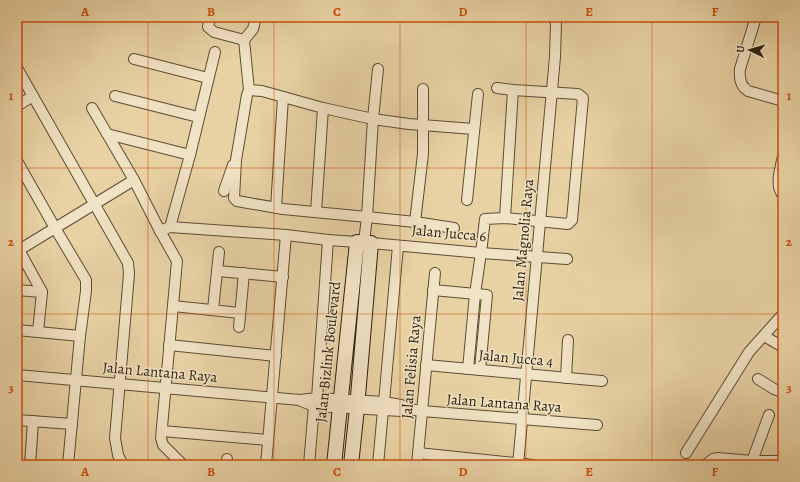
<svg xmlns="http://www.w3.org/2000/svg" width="800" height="482" font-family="Alegreya,serif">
<rect width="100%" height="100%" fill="#e8d2a4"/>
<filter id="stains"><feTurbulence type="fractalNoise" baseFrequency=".005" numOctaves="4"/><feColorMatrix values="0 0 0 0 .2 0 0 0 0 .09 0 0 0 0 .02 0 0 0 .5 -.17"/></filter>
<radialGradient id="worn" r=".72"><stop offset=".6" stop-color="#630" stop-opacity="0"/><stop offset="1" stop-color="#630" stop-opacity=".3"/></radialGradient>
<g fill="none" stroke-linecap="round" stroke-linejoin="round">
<defs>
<g id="street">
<polyline points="210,17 208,27 214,32 244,40 253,29 256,17"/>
<path d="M756,17L740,69C739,78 740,86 748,91L783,101"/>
<polyline points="244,40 249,90 262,91 323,108 373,119 367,217 283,209 237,201 234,198 236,160 247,95 249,90"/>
<polyline points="134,59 208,78"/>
<polyline points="17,68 128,263 129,274 115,438 118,455 123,465"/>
<polyline points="378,69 373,119 409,124 474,129"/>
<polyline points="115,96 198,117"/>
<polyline points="17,106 33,96"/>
<polyline points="92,108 134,180 160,231 177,261 161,438 163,445 183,465"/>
<polyline points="107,134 190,155"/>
<path d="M783,156C781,167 774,186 783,195"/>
<polyline points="17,161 55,228 86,280 86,291 80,336 68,465"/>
<polyline points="224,191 233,165"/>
<polyline points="467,200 478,94"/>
<polyline points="276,208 283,97"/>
<polyline points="316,212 323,108"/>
<polyline points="505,218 513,90"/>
<polyline points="415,222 454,228"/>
<polyline points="170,227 190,155 215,52"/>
<polyline points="160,231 170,227 286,235 328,240 317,398"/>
<polyline points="328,240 357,242"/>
<polyline points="364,242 367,217 415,222 423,154 423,89"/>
<polyline points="371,243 481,253 567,259"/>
<polyline points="19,250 42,292 38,332"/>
<polyline points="17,269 19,250 134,180"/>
<polyline points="218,271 283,277"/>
<polyline points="17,290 42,292"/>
<polyline points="433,290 487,295 480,370"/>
<polyline points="173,306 240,313"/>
<polyline points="213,310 219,252"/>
<polyline points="239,327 244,273"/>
<polyline points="17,330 80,336"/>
<polyline points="764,336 783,347"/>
<polyline points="169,345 276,356"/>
<polyline points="426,365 602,381"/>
<polyline points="468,369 475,294 481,253 485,219 505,218 568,224 572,220 583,98 578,94 513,90 497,88"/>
<polyline points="17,375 300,400 317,398 384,402 401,405 408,409 422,411 597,425"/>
<polyline points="566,378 568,340"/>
<polyline points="758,379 774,389 783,392"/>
<polyline points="301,401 314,406 402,411"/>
<polyline points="384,402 398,246"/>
<polyline points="17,420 72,424"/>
<polyline points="162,431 268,440"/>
<polyline points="418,453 533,465"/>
<polyline points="686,453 749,352 783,314"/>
<polyline points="752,461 769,415"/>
<polyline points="30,465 33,421"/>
<polyline points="227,465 227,459"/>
<polyline points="266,465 286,235"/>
<polyline points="309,465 314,406"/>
<polyline points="378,465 383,410"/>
<polyline points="417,465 435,273"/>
<polyline points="518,465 555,57 556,23 554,17"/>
<polyline points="705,465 713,459 718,458 752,461 783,461"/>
</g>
<polyline id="secondary" points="334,465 357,242 371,243 357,408 351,465"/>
</defs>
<use href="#street" stroke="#5c4c34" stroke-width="12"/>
<use href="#secondary" stroke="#2e1f0e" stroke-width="16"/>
<use href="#street" stroke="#f0e2c4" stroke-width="10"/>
<use href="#secondary" stroke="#f0e2c4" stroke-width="14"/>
</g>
<path fill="none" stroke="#cc500c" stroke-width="1" stroke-opacity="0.55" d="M148,17V465M274,17V465M400,17V465M526,17V465M652,17V465M17,168H783M17,314H783"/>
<g text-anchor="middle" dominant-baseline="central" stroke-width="3" stroke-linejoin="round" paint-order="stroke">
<g font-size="15" fill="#2e1f0e" stroke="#f0e2c4">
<text transform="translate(449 233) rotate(5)">Jalan Jucca 6</text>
<text transform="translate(523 240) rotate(-85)">Jalan Magnolia Raya</text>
<text transform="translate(328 352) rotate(-84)">Jalan Bizlink Boulevard</text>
<text transform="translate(516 358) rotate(5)">Jalan Jucca 4</text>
<text transform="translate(411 367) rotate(-85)">Jalan Felisia Raya</text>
<text transform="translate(160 372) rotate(5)">Jalan Lantana Raya</text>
<text transform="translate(504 403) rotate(4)">Jalan Lantana Raya</text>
</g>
</g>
<rect width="800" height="482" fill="none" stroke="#e8d2a4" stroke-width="44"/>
<g transform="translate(750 50) rotate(275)" stroke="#f0e2c4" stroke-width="3" paint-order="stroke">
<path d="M0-3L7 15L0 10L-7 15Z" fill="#2e1f0e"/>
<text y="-6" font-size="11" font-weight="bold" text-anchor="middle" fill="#2e1f0e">U</text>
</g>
<rect x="22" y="22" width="756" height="438" fill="none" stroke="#cc500c" stroke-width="1.5"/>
<g font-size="13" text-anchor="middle" font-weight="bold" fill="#cc500c">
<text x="85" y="16">A</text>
<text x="211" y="16">B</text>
<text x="337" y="16">C</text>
<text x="463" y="16">D</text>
<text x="589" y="16">E</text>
<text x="715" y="16">F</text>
<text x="11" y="100">1</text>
<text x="789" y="100">1</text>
<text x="11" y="246">2</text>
<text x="789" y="246">2</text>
<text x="11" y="392">3</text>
<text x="789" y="392">3</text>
<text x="85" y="476">A</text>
<text x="211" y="476">B</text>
<text x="337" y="476">C</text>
<text x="463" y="476">D</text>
<text x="589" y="476">E</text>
<text x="715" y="476">F</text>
</g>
<rect width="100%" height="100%" filter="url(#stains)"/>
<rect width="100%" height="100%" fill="url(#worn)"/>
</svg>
